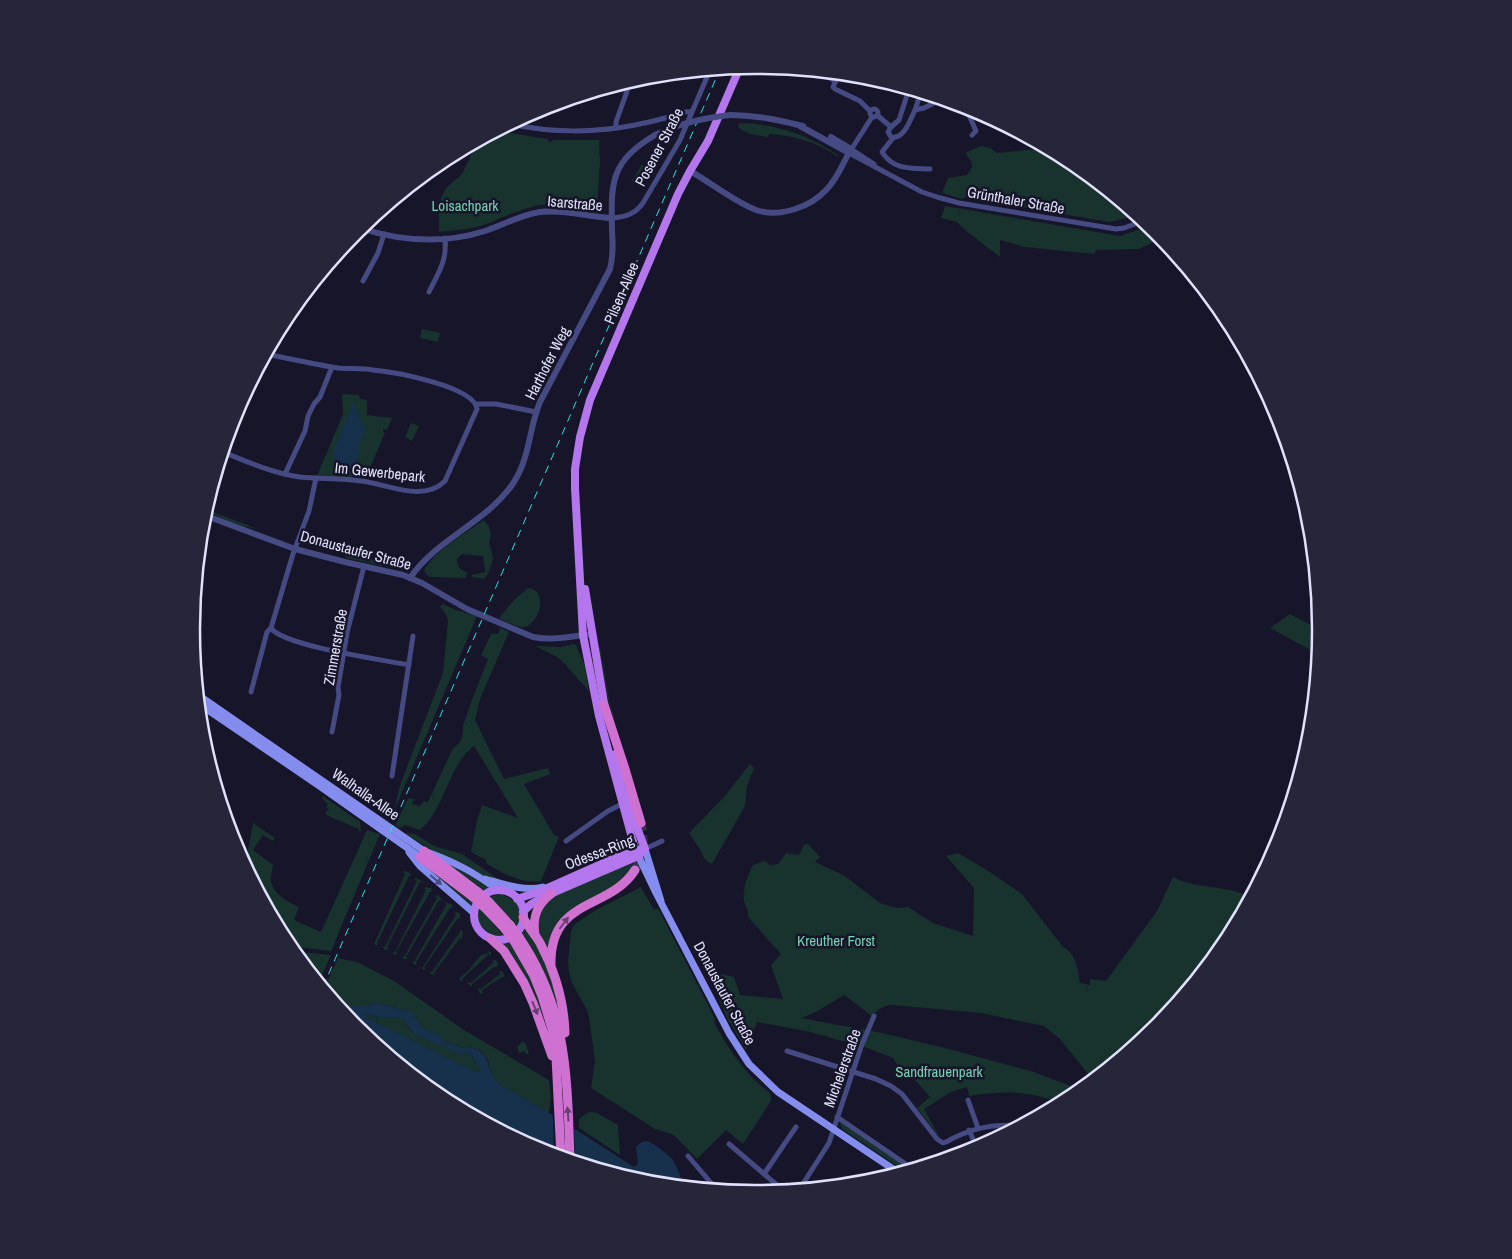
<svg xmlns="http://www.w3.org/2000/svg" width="1512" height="1259" font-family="'Archivo Narrow',sans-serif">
<rect width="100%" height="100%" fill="#161529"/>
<g fill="#18322e">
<path d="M739,123C774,123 809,135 838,155V157C820,143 792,135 769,134L768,137C757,135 746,135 738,127Z"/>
<path d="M498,131L547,139L549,141L551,142L553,140H599L600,161L597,206C577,205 555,202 535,206C520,210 505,216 492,222C476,229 457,230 439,232V209L441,198L446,188L462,174L478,141Z"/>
<polygon points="1036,142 1070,160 1138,216 1109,222 1044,211 968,196 962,199 942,193 948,178 967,175 972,167 971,161 965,153 981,146 990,148 997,153 1037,149"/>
<polygon points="642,164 650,169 640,187 631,182"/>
<polygon points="945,206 1120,236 1150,226 1161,238 1139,249 1096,250 1094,254 1025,247 1000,240 1000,257 965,230 957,222 941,218"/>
<polygon points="422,329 440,333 438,342 420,338"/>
<polygon points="342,394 359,395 360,399 367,400 367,415 392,418 387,430 384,429 383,432 385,433 365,479 317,476 343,414"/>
<polygon points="411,423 419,426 412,441 405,437"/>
<path d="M205,509L258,529C241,527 221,518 205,511Z"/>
<path d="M484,520L489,527L491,535L489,543L492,553L493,560L487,576L484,579L472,577V575L485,572L483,556L462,554L457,559C457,567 460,570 467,572L466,578L429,577L424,571C433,551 466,533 484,520Z"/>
<polygon points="345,554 403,566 402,570 347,558 347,557 344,556"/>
<path d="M528,588C549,589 540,628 521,627C514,626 505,621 499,618L515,599Z"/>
<polygon points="443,604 456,610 477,616 394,811 400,785 443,673 448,620 446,614 440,606"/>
<polygon points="1290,614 1320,630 1318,654 1270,628"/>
<path d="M500,628L509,632L480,699L475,720L504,779L548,768L550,774L524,784L554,835L559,837L541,881C522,885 502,873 486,863V860L471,852L477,820L482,805L518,818L474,746C448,765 446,808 420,830L405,825L401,828L395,826L408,798L414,799L412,804L420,806L424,801L428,802L452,750L460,742L463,734V726L470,705L488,659L481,655L491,634H498Z"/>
<polygon points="573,644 576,645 584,663 589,691 562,661 557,657 535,646 561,647"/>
<polygon points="598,647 600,648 609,699 620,742 608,699"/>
<path d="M750,764L754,768L747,786L745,806L712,864C702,860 704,855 699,848C696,843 692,838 689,833L724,797Z"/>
<polygon points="323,796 360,822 361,831 358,832 359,829 326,815 326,812 329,809 326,807 328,804 322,799"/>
<path d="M253,823L275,838L273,841L263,835L253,850L273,865C273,870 270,876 271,881C273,894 288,902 299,907L294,920L321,932L367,830L380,834L331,951L289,946L286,943L248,870L249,857L248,851Z"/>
<polygon points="405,833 415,834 434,846 462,854 501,881 487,878 461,862 436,853"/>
<path d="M808,844L820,857L815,862L845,876L880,903L897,908L908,907L933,923L973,936L974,888L946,856L958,853L990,872L1022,894L1063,947C1076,953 1078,970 1080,983L1090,985V979L1106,981L1157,911L1173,877C1197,890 1226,884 1250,897L1225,943L1155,1029L1093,1080L1060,1039L1044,1026L981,1013L893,1005C883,1005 879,1009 872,1016L844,995L816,1012L801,1018L882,1033L953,1050L1034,1072L1081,1090L1062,1103C1028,1091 1005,1090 969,1096L967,1087L951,1092L924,1109L940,1138L917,1108L930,1097L909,1073L896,1063L893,1058L857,1044L838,1040L823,1035V1036L811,1032L757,1022L746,1050L728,1020L708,975L713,972L734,977L740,995L783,999L771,965L781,954L748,917C749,907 745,908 744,901C742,889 748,875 753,865L765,861L770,865L778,864L786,853L799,855L804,845Z"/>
<polygon points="441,860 449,863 492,889 484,892"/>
<polygon points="419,861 474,902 471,908"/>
<polygon points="630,863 633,863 634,867 626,879 567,916 550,953 538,933 537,919 549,899 564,891"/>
<polygon points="405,871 410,873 411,876 409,876 377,943 378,945 375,945 374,942 375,942 405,874 403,872"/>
<polygon points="416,878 423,882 422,883 420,882 387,947 389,949 385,950 383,947 385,947 417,881 414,879"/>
<polygon points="426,887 431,888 432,891 430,892 396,952 398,954 396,955 393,954 393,951 395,952 426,890 424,888"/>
<path d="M641,887L654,910L657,908L660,912L708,1005L715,1019L714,1022C729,1050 745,1074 770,1093L771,1101L743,1144L726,1130L697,1159L674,1135L655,1129L591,1088L595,1061L589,1017L587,1010L572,983L569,972L568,962L571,931L575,924L596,910Z"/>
<path d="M500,894C518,900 528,910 518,928L511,919L489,897Z"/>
<polygon points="438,895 441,898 441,901 439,900 406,957 408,959 403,959 402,956 404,957 437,898 435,896"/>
<polygon points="446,903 452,904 452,908 450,908 416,962 417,964 414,965 412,961 414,962 446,905 445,904"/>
<path d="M478,907L504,936C485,939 475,925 478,907Z"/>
<polygon points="457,912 460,914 460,919 458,918 424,968 426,970 422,969 421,966 423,967 456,915 454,913"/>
<path d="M525,924L549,969L563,1023C551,992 540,959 521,932Z"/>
<polygon points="459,930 463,931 462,939 460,938 434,973 435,974 431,975 430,971 432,972 460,932"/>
<polygon points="507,940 515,950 534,984 552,1046 515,963 500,941"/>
<polygon points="293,951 331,955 319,982"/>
<path d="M487,951L491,952V956L489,954L462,979L463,981H460V978C463,974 465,974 468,971C475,963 478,954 489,953Z"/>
<path d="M338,958L357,962L394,981L464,1030L549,1080L551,1097L549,1113C536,1105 508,1092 498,1083C489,1074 491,1063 485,1055C481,1049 471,1046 465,1048L446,1043L438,1034L423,1028L412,1012L377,1003L367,1006H353L348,1010L339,1007L324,989Z"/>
<polygon points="493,960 496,960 498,964 497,967 494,967 472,984 472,987 467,983 469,982 471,983 493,963"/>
<polygon points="499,971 503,972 505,977 502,977 482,990 483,993 481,994 479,992 478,988 481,989 500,974"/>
<polygon points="366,1014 381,1018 389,1017 402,1018 412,1032 469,1053 479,1066 480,1070 476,1072 366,1017"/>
<polygon points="523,1041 526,1044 529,1054 528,1055 523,1051 519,1054 517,1047"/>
<polygon points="591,1112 597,1113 618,1125 620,1155 579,1128 579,1119 587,1113"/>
<polygon points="841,1122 913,1169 903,1172 896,1167 894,1164 842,1129 840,1124"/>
</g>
<g fill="#17304b" fill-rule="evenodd">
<polygon points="352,405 355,405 360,421 366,428 360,442 360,451 356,465 353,467 333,469 333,452 346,419 352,409"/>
<path d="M377,1003L412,1012L423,1028L438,1034L446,1043L464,1048L467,1047L477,1049L485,1055L492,1074L499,1084L553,1115L634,1167L638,1164L636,1147C639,1144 642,1141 647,1141C652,1142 669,1155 673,1160C678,1168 681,1178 683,1187L646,1183L540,1151L442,1099L357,1028L339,1007L348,1010L353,1006H367ZM366,1014L381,1018L389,1017L402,1018L414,1034L462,1055L466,1052C472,1054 478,1064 480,1070L476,1072L366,1017Z"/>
</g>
<polygon fill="#161529" points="551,1111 574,1125 575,1162 554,1155 553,1119"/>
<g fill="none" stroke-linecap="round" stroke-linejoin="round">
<polyline stroke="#17304b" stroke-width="1" points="548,932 549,918 557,908 607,883 632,866"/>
<path stroke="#343448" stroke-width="9" stroke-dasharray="9 4.5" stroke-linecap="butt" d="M635,870C643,854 645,840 641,823"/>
<g stroke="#464a82" stroke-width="5">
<polyline points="812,70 836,81"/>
<polyline points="839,73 833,87 835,89 860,101 870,111"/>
<polyline points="873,78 877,80"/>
<polyline points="965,106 976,131 972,135"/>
<circle cx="874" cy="113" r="4"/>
<polyline points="915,110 921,92"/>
<polyline points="877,115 891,127"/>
<polyline points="872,117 849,153 922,192 937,197 959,203 1116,229 1124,228 1143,221"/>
<path d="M511,124C550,133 595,133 635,125C645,123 655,121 665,118C674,116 682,110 691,112"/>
<path d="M891,127L888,132L891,137C904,140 910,120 915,110L924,108L942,99"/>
<polyline points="891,127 899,120 909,89"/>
<polyline points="616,128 616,122 631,80"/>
<path d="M893,138L882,152C893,170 911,168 930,169"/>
<polyline points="851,149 874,164"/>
<path d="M612,218C626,217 635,214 643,203L680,140L710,70"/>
<polyline points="363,281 378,253 384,234"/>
<path d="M429,292C439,271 447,262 445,238"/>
<polyline points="477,404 496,404 536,412"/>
<path d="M223,452C247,462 273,473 300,477C320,479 341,478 361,481C388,484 423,503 445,481L477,409C474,386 394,372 373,370C362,368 350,369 338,368C314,364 290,359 266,354"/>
<polyline points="285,474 305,431 308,416 314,404 320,397 332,367"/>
<path d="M271,628C283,646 384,660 409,665"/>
<polyline points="251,692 267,632 271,628 293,554 309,511 316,478"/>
<polyline points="332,732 339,695 338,687 347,633 364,566"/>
<polyline points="392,776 413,636"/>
<polyline points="566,841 608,811 622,804"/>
<polyline points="645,849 662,841"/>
<path d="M787,1051L876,1079L891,1086L902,1094L937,1139L943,1143L946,1142C969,1129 992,1123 1019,1126"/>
<polyline points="968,1100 978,1128"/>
<polyline points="837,1117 913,1169"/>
<polyline points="969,1130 977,1148"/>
<polyline points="729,1144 784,1191"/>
<polyline points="688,1156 717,1190"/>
<polyline points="764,1174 796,1127"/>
<polyline points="799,1190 829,1143 861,1047 874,1016"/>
</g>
<g stroke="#464a82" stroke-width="6">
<path d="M730,115C756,115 778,120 803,126"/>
<polyline points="831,137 851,149"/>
<path d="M690,171C710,182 735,202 756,210C780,218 811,207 827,189C837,179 842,165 849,153L800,126"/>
<path d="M360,228C400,241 444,244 485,231C503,225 520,215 540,212C564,209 588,217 612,218"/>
<path d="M204,515L295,549L345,562L403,575L422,583L467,609L533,637C552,641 573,636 592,634"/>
<path d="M410,578C437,538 488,522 514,482C530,457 529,428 540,402L610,269C613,257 613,243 612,230C611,182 610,162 655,135"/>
</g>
<g stroke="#848dee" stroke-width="7">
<path d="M198,695L424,851C455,862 472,871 498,890"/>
<polyline points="199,704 321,787 420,857"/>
<polyline points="409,852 420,866 474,913"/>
<path d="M485,879C503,884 525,892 543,887"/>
<polyline points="661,901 645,849 635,849 656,893 729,1033 749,1064 778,1092 899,1173"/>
</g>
<g stroke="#b376ec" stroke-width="8">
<polyline points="585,589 605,709"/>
<circle cx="499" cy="915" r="25"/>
<polyline points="517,899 541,891 635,849 599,716 583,635 575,488 575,469 580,437 590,400 678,194 690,171 708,141 740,67"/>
<polyline points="523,912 530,905 543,897 638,856 645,849 636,825 615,754"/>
</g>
<g stroke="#cf71d1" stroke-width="9">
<polyline points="604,705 625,769 641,823"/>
<polyline points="424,851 478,892"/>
<polyline points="420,857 473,897"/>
<polyline points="488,901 510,925"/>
<polyline points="483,906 505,929"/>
<path d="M523,917C527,926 535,934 540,943C555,971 564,1002 565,1033"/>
<path d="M535,935C532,917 537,904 552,893"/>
<path d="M519,937C568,1009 567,1077 570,1160"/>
<polyline points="491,939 504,951 524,983 533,1003 552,1056"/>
<polyline points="514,941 534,976 542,996 552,1029 556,1057 561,1157"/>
<path d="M551,964C550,897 609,911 635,870"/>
</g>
<polyline stroke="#26e2e0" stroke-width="1" stroke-dasharray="8 6" stroke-linecap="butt" points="323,987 720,69"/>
<path stroke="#464a82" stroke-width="6" d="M655,135C680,123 703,118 730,115"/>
<g stroke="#cf71d1" stroke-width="9">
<polyline points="478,892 488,901"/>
<polyline points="473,897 483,906"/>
<polyline points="510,925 519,937"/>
<polyline points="505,929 514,941"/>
</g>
</g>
<defs><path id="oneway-solid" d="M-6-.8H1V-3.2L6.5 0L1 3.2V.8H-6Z" transform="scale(1.25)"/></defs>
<use fill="#484b82" href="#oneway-solid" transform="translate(436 880) rotate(41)"/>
<g fill="#693e75">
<use href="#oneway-solid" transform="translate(564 923) rotate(-53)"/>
<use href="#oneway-solid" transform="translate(535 1008) rotate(68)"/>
<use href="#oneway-solid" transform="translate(568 1114) rotate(-94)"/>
</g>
<g text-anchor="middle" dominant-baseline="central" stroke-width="5" stroke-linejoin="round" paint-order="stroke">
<g font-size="15" fill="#e1e1fb" stroke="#161529">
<text transform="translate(659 147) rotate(-62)">Posener Straße</text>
<text transform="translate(1016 200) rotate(10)">Grünthaler Straße</text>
<text transform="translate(575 203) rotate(5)">Isarstraße</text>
<text transform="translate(621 293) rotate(-67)">Pilsen-Allee</text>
<text transform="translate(547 363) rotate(-63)">Harthofer Weg</text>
<text transform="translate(380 472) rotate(6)">Im Gewerbepark</text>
<text transform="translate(356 550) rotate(15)">Donaustaufer Straße</text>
<text transform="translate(335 647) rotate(-80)">Zimmerstraße</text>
<text transform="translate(366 794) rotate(35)">Walhalla-Allee</text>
<text transform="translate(599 852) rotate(-21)">Odessa-Ring</text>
<text transform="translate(725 993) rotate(62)">Donaustaufer Straße</text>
<text transform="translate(842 1068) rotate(-70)">Michelerstraße</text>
</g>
<g font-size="15" fill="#75d3b1" stroke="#161529">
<text x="465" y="205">Loisachpark</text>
<text x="836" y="940">Kreuther Forst</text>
<text x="939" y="1071">Sandfrauenpark</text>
</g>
</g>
<path d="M0 0H1512V1259H0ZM755 74H757A555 555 0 0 1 1312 629V630A555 555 0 0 1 757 1185H755A555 555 0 0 1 200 630V629A555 555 0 0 1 755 74Z" fill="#26253a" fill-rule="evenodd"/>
<path fill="none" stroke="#e1e1fb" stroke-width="2.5" d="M755 74H757A555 555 0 0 1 1312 629V630A555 555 0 0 1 757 1185H755A555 555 0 0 1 200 630V629A555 555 0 0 1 755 74Z"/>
</svg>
